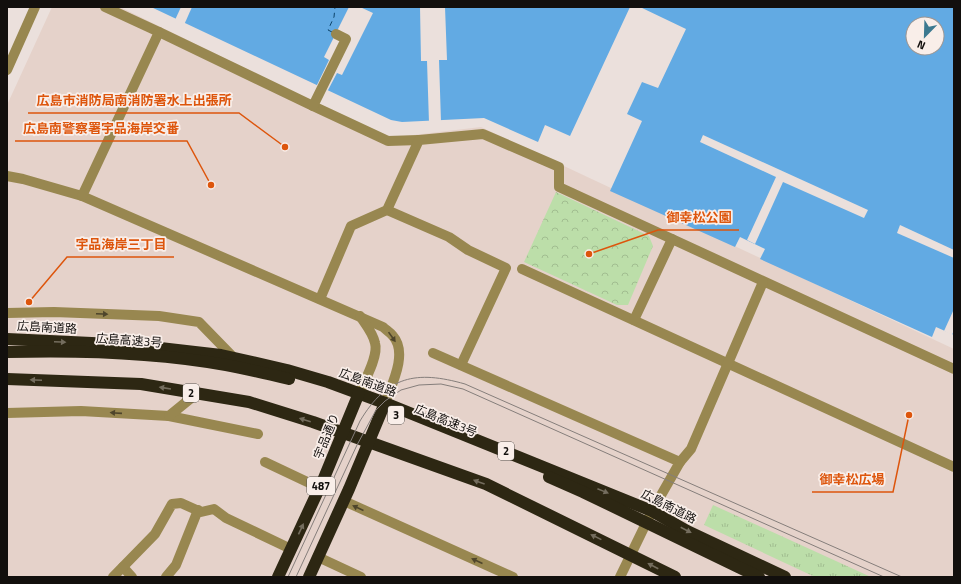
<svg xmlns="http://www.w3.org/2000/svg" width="961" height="584" font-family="'Titillium Web','Noto Sans JP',sans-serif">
<defs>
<pattern id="grass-tufts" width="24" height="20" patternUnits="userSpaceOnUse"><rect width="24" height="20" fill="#bcdea9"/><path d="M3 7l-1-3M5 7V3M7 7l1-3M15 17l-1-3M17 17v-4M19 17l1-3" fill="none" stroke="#a1bd90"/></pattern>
<pattern id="park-crowns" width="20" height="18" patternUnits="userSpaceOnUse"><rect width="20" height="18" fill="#bcdea9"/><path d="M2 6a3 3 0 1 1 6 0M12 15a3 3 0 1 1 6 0" fill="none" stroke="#a1bd90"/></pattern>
</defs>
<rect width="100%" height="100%" fill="#ebe0dc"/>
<polygon fill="#e5d2ca" points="52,7 120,7 388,138 481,127 954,349 954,577 7,577 7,105"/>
<polygon fill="url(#grass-tufts)" points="713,505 871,577 815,577 704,525"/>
<polygon fill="url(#park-crowns)" points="556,192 649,236 653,246 628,305 617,305 524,262"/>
<g fill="#62aae3" fill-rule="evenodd">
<polygon points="151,7 630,7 570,136 545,125 538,142 484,118 402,122 391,120"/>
<path d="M640,7H954V335L936,327L932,337L760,259L765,249L740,237L735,247L610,191L642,121L627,114L642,82L658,88L686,29ZM913,24H937V48H913Z"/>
</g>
<g fill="#ebe0dc">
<polygon points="181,7 192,7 184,25 175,20"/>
<polygon points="349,7 360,7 373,13 342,75 337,73 327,92 316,87 329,60 324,57"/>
<polygon points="420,7 445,7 447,60 439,60 441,122 429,123 427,61 421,61"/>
<polygon points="703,135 868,210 864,218 783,182 755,244 747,240 776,177 700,142"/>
<polygon points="900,225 954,250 954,258 897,233"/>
<polygon points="954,309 954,330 952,335 944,331"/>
</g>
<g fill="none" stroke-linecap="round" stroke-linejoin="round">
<polyline stroke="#0d446a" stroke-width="1" stroke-dasharray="5 4" stroke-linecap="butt" points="332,32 328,30 334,17 335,7"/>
<g stroke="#988750" stroke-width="10">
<polyline points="105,7 159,32"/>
<polyline points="7,70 35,7"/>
<polyline points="313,106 388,141 419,140"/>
<path d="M7,176L23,179L82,196L383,327C386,330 390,332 393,336C408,353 392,384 385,403"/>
<polyline points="82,196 159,32 313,106 346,39 336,34"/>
<polyline points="387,210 449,237 468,250 506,268 461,365"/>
<polyline points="522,269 954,467"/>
<polyline points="320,299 351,226 387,210 419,140 483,134 559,167 559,187 672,239"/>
<polyline points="7,313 54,312 159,316 199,322 234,358"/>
<polyline points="634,320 672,239 954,369"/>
<polyline points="433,353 680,462 652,511 620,577"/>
<path d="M359,393C364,382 379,356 375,343C373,333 366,325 360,316"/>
<polyline points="7,413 81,411 169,416 258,434"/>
<polyline points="169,416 196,394"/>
<polyline points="265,462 320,488"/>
<polyline points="680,462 691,449 763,282"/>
<polyline points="344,501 513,577"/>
<polyline points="318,557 361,577"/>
<polyline points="123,567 132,577"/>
<polyline points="113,577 155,534 172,504 181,503 201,512 214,509 226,518 291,549"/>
<polyline points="166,577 176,565 198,510"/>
</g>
<g stroke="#2d2713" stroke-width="12">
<polyline points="7,339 134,345 221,355 287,370 328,382 385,403 652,511 687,531 785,577"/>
<path d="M7,352C80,350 154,352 226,365C247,369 268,374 289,379"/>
<polyline points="7,379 141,384 249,402 313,422 486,484 675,577"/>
<polyline points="549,477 583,492 759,577"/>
<polyline points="278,577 324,478 359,393"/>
<polyline points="309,577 349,489 385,403"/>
</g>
<g stroke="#857e7b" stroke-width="1">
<path d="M288,577L360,421C387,376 416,370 465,384L902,577"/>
<polyline points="296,577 357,445 376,410 385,401 401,390 419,385 441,384 463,389 884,577"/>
</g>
</g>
<defs><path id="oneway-solid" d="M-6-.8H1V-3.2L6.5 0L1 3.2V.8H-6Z"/></defs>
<g fill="#4e452b">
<use href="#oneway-solid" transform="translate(102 314) rotate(2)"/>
<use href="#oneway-solid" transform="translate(392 337) rotate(55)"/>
<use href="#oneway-solid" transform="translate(116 413) rotate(-176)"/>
<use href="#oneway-solid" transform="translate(358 508) rotate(-156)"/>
<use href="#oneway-solid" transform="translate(477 561) rotate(-156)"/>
</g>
<g fill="#746d5e">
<use href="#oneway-solid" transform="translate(60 342) rotate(3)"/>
<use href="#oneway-solid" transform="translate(36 380) rotate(-178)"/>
<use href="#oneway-solid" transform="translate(165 388) rotate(-171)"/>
<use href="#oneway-solid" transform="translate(305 420) rotate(-163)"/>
<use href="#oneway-solid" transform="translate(479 482) rotate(-160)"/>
<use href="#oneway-solid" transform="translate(603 491) rotate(22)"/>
<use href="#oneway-solid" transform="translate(301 529) rotate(-65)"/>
<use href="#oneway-solid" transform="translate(686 530) rotate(27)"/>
<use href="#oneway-solid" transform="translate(596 537) rotate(-154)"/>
<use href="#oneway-solid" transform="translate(653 566) rotate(-152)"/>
</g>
<g text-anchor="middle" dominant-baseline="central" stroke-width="3.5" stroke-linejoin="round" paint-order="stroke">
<g fill="#f9eee9" stroke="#57524f" stroke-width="1">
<rect x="183" y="384" width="16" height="18" rx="3"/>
<rect x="388" y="406" width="16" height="18" rx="3"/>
<rect x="498" y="442" width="16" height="18" rx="3"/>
<rect x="307" y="477" width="28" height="18" rx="3"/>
</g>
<g font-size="11" font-weight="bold" fill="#120f0d">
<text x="191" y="393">2</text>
<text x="396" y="415">3</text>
<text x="506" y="451">2</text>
<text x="321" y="486">487</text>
</g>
<g font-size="12" fill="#120f0d" stroke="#f9eee9">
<text transform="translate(47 327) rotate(3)">広島南道路</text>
<text transform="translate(129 340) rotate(4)">広島高速3号</text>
<text transform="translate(368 382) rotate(20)">広島南道路</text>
<text transform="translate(446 420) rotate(22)">広島高速3号</text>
<text transform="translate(326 436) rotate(-68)">宇品通り</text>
<text transform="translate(669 506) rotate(27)">広島南道路</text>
</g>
</g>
<path fill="none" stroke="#dd550c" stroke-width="1.5" d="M285 147L239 113H28M211 185L187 141H15M589 254L658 230H739M29 302L67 257H174M909 415L893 492H812"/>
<g fill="#dd550c" stroke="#f9eee9" stroke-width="1.5">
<circle cx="285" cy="147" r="4"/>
<circle cx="211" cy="185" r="4"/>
<circle cx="589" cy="254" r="4"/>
<circle cx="29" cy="302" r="4"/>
<circle cx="909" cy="415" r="4"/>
</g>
<g font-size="13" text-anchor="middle" font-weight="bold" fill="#dd550c" stroke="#f9eee9" stroke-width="3.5" stroke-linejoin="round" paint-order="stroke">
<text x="134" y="105">広島市消防局南消防署水上出張所</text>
<text x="101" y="133">広島南警察署宇品海岸交番</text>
<text x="699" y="222">御幸松公園</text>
<text x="121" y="249">宇品海岸三丁目</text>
<text x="852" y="484">御幸松広場</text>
</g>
<rect width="961" height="584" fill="none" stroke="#120f0d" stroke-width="16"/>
<g transform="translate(925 36) rotate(203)"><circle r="19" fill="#f9eee9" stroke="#9d9591"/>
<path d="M0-3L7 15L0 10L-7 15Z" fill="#3c7990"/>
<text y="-6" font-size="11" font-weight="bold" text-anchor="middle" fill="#120f0d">N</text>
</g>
</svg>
